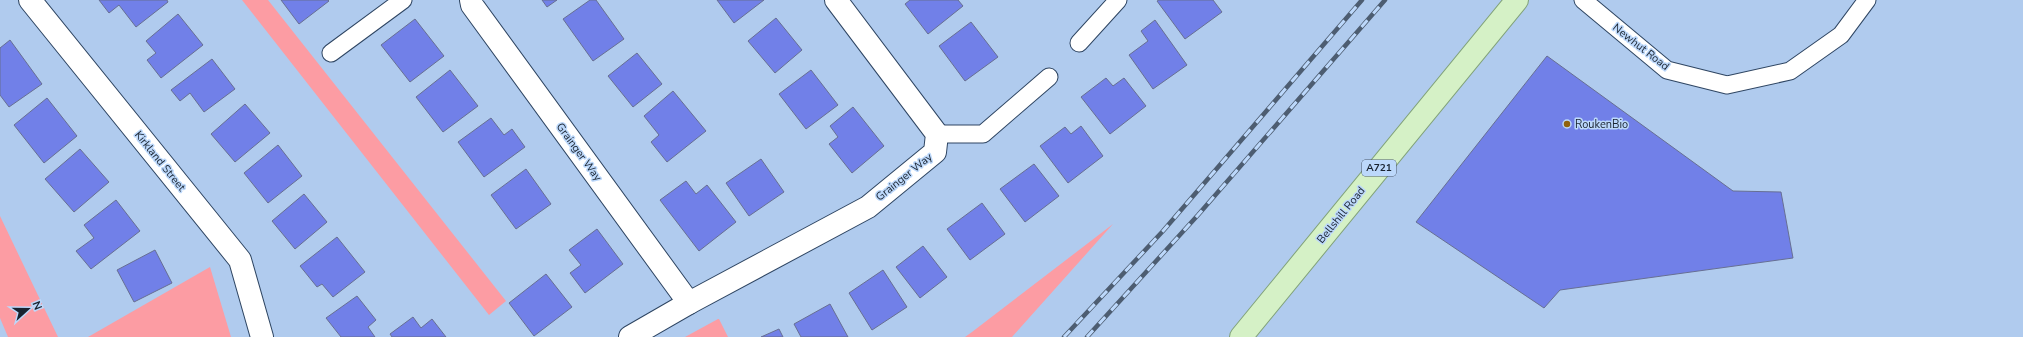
<svg xmlns="http://www.w3.org/2000/svg" width="2023" height="337" font-family="'Nunito Sans',sans-serif">
<rect width="100%" height="100%" fill="#b0cbee"/>
<g fill="#fc9ca3">
<polygon points="242,0 268,0 506,301 489,315"/>
<polygon points="0,216 58,337 8,337 0,318"/>
<polygon points="1113,224 1012,337 965,337 972,332"/>
<polygon points="210,267 231,337 88,337"/>
<polygon points="719,319 728,337 685,337 718,319"/>
</g>
<g fill="#7180e8" stroke="#676f93">
<polygon points="99,0 167,0 168,2 136,27 119,5 109,13"/>
<polygon points="281,0 328,0 329,1 299,24"/>
<polygon points="542,0 557,0 547,7"/>
<polygon points="590,0 596,0 624,39 593,61 563,19"/>
<polygon points="717,0 764,0 734,23"/>
<polygon points="910,0 958,0 963,6 928,34 905,4"/>
<polygon points="1159,0 1213,0 1222,12 1185,39 1157,1"/>
<polygon points="178,14 203,45 161,78 147,60 156,53 146,41"/>
<polygon points="776,18 802,50 775,73 748,41"/>
<polygon points="415,19 444,56 410,82 381,45"/>
<polygon points="1155,20 1187,65 1153,89 1129,55 1148,41 1141,31"/>
<polygon points="971,22 998,57 965,81 939,46"/>
<polygon points="10,40 42,84 9,107 0,95 0,48"/>
<polygon points="637,53 662,84 633,107 608,76"/>
<polygon points="1547,56 1733,191 1781,192 1793,258 1560,290 1544,308 1416,222"/>
<polygon points="212,59 235,89 204,112 190,93 180,101 171,90"/>
<polygon points="450,70 478,106 443,132 416,97"/>
<polygon points="811,70 838,105 806,129 779,94"/>
<polygon points="1106,78 1113,86 1124,78 1146,106 1110,134 1081,97"/>
<polygon points="673,91 706,131 667,162 651,142 659,135 644,116"/>
<polygon points="47,98 77,136 44,163 14,125"/>
<polygon points="245,104 270,133 235,162 211,134"/>
<polygon points="853,107 884,146 852,173 829,144 838,137 830,126"/>
<polygon points="491,118 504,135 512,129 525,147 484,177 458,142"/>
<polygon points="1081,126 1103,156 1068,183 1040,146 1065,127 1071,134"/>
<polygon points="278,145 302,176 268,203 244,173"/>
<polygon points="80,149 109,182 74,212 45,179"/>
<polygon points="761,159 784,192 749,216 726,183"/>
<polygon points="1034,164 1059,196 1025,222 1000,189"/>
<polygon points="526,169 551,204 516,229 491,195"/>
<polygon points="686,181 696,194 707,185 736,222 699,251 660,200"/>
<polygon points="304,194 327,222 295,249 272,221"/>
<polygon points="116,200 140,231 91,269 76,251 94,238 84,225"/>
<polygon points="982,203 1005,234 970,260 947,229"/>
<polygon points="597,229 623,264 585,293 570,273 581,265 569,250"/>
<polygon points="337,237 365,272 333,297 322,284 317,287 300,266"/>
<polygon points="923,246 947,277 920,298 896,267"/>
<polygon points="155,250 172,283 134,302 117,270"/>
<polygon points="883,270 907,307 872,330 849,293"/>
<polygon points="546,274 572,307 534,336 509,303"/>
<polygon points="357,296 376,320 368,327 375,337 341,337 326,318"/>
<polygon points="830,304 848,337 801,337 794,324"/>
<polygon points="413,317 421,328 432,319 446,337 392,337 390,334"/>
<polygon points="779,329 783,337 761,337"/>
</g>
<g fill="none" stroke-linecap="round" stroke-linejoin="round">
<defs>
<g id="lane">
<polyline points="1583,0 1667,70 1727,85 1790,71 1841,35 1867,0"/>
<polyline points="1079,43 1118,0"/>
<polyline points="331,53 403,0"/>
<polyline points="937,134 983,134 1049,77"/>
</g>
<g id="street">
<polyline points="30,0 240,260 262,337"/>
<polyline points="471,0 472,5 689,303"/>
<polyline points="630,337 689,303 868,207 935,152 937,134 836,0"/>
</g>
<polyline id="primary" points="1241,337 1517,0"/>
</defs>
<use href="#lane" stroke="#2e4562" stroke-width="19"/>
<use href="#street" stroke="#2e4562" stroke-width="24"/>
<use href="#primary" stroke="#81a279" stroke-width="24"/>
<use href="#lane" stroke="#fff" stroke-width="17"/>
<use href="#street" stroke="#fff" stroke-width="22"/>
<use href="#primary" stroke="#d5f1c6" stroke-width="22"/>
<defs>
<g id="rail">
<polyline points="1064,337 1163,231 1362,0"/>
<polyline points="1087,337 1198,215 1385,0"/>
</g>
</defs>
<use href="#rail" stroke="#4d5d71" stroke-width="4.5"/>
<use href="#rail" stroke="#bcd8fb" stroke-width="3" stroke-dasharray="9" stroke-linecap="butt"/>
</g>
<circle fill="#91620e" stroke="#bcd8fb" stroke-width="1.5" cx="1567" cy="124" r="4"/>
<g text-anchor="middle" dominant-baseline="central" stroke-width="3" stroke-linejoin="round" paint-order="stroke">
<rect fill="#bcd8fb" stroke="#4a596d" stroke-width="1" x="1362" y="160" width="34" height="16" rx="3"/>
<g font-size="10" font-weight="bold" fill="#192330">
<text x="1379" y="168">A721</text>
</g>
<g font-size="11" fill="#192330" stroke="#bcd8fb">
<text transform="translate(1641 47) rotate(38)">Newhut Road</text>
<text transform="translate(579 152) rotate(54)">Grainger Way</text>
<text transform="translate(160 161) rotate(51)">Kirkland Street</text>
<text transform="translate(904 177) rotate(-39)">Grainger Way</text>
<text transform="translate(1341 215) rotate(-51)">Bellshill Road</text>
</g>
<g font-size="11" fill="#192330" stroke="#bcd8fb" text-anchor="start">
<text x="1575" y="124">RoukenBio</text>
</g>
</g>
<g transform="translate(28 309) rotate(69)" stroke="#bcd8fb" stroke-width="3" paint-order="stroke">
<path d="M0-3L7 15L0 10L-7 15Z" fill="#192330"/>
<text y="-6" font-size="11" font-weight="bold" text-anchor="middle" fill="#192330">N</text>
</g>
</svg>
